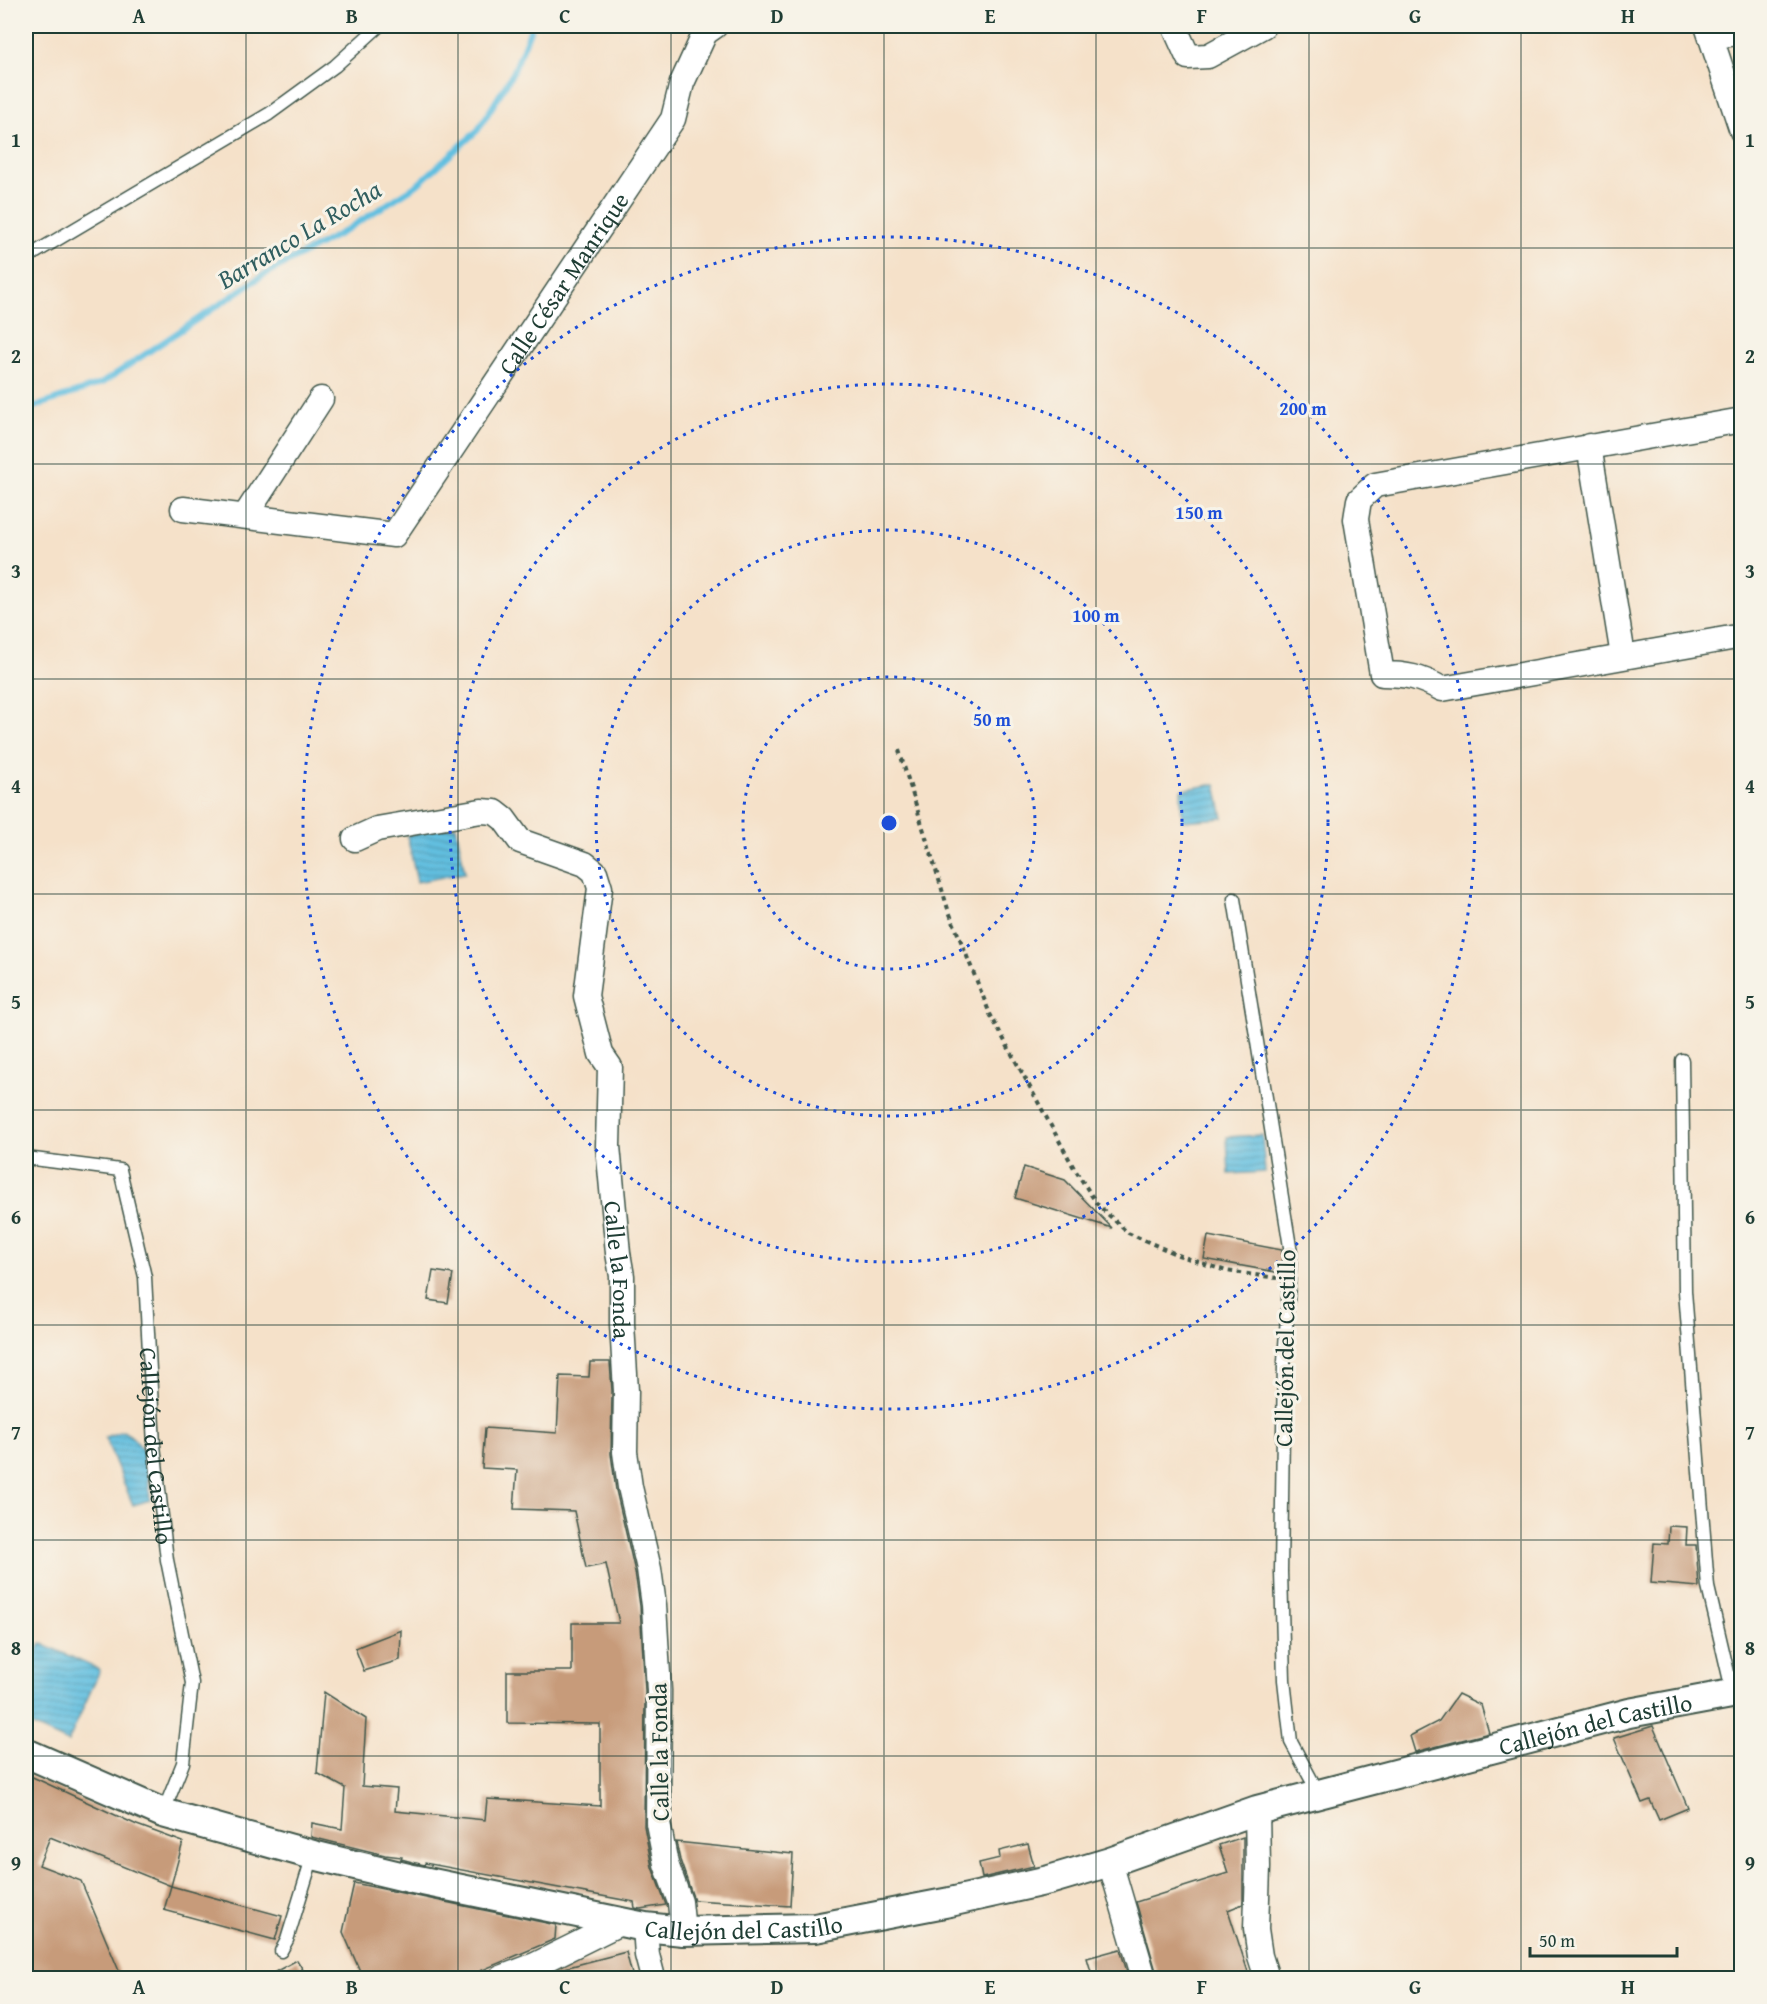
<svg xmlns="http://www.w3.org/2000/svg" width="1767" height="2004" viewBox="0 0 1767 2004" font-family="'Gentium Book Plus',serif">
	<defs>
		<pattern id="water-rules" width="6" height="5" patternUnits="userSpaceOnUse" patternTransform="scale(1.5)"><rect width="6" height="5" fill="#62bfe0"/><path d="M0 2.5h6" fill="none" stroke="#509cb6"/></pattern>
	</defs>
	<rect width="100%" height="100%" fill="#f7f3e8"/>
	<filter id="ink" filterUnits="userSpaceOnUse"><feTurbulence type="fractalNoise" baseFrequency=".0167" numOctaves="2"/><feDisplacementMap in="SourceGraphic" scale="12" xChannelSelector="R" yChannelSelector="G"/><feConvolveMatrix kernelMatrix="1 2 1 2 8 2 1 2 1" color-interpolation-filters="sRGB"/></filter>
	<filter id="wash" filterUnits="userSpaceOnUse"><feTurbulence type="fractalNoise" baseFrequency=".008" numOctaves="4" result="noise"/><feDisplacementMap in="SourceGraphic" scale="24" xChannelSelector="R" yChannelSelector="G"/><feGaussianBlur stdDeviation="1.35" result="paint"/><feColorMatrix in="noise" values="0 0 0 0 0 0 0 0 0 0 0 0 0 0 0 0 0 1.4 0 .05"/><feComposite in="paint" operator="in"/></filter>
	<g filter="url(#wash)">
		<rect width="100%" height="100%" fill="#f5e1c9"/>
		<!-- water -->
		<g fill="url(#water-rules)" stroke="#407e8a" stroke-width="1.5">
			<path d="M1216,784L1223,818L1182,821L1181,790Z"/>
			<path d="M456,826L465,873L417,882L407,835Z"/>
			<path d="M1262,1135L1265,1172L1229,1174L1227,1137Z"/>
			<path d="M123,1431C151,1446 147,1471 150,1500L133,1505L105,1437Z"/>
			<path d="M41,1643L100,1670L68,1742L26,1723V1677Z"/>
		</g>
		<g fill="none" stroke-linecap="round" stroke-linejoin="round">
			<!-- stream -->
			<path stroke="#62bfe0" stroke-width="6" d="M26,410L102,383L262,276L343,232L417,185L478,130L513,73L532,26"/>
		</g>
		<g id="blocks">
			<!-- building -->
			<g fill="#c79b7a">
				<path d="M1024,1167L1065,1180L1112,1228L1015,1198Z"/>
				<path d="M1208,1236L1282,1250L1281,1273L1204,1259Z"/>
				<path d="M433,1271L453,1274L448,1303L428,1300Z"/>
				<path d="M590,1362H610L612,1391L611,1454L616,1490L635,1572L640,1606L645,1691L644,1826L652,1867L666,1905L640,1909L635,1908L634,1902L425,1863L424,1865L401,1859L402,1857L385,1855L311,1837L312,1823L342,1829L345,1788L317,1773L324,1692L366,1719L362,1786L397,1789L395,1811L485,1820L487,1799L600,1806V1724L507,1723V1671H572V1623H619L606,1564L586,1568L574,1511L514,1509L517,1470L482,1468L485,1428L557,1433L560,1376L589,1377Z"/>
				<path d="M1669,1526L1687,1527L1686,1545H1696L1699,1587L1651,1583L1654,1543L1668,1544Z"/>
				<path d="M401,1630L400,1660L364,1671L355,1648Z"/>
				<path d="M1458,1694L1481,1705L1489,1733L1415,1752L1410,1736L1439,1721Z"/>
				<path d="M1653,1726L1688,1808L1659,1820L1650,1800L1642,1803L1614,1738Z"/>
				<path d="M26,1774L137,1825L183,1842L171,1886L50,1837L39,1865L81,1881L122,1978H26Z"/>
				<path d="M1243,1837V1904L1228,1910L1250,1978H1158L1136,1902L1228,1873L1219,1845Z"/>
				<path d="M676,1842L793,1854L790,1906L694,1900L680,1860Z"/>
				<path d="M1028,1844L1034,1866L982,1878L979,1863L1000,1858L999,1851Z"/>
				<path d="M354,1883L556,1925L555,1939L464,1978H363L343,1932Z"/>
				<path d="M171,1886L282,1916L275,1940L164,1910Z"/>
				<path d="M1120,1949L1129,1978H1093L1087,1958Z"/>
				<path d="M626,1952L633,1978H546V1976L557,1970Z"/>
				<path d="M297,1960L308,1978H264Z"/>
			</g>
		</g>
	</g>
	<g filter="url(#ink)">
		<use href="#blocks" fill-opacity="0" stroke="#3f564a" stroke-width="1.5"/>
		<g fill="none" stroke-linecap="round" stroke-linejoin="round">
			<defs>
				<g id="service">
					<path d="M26,258L269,114L335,66L379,26"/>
					<path d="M1234,899L1291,1253L1284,1362L1281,1572L1284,1680L1291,1742L1319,1794"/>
					<path d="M1682,1060L1685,1291L1708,1587L1733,1694"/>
					<path id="s1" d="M26,1158L120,1170L145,1277L154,1445L167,1560L192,1683L183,1763L163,1813"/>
					<path d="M281,1951L287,1940L313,1855"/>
				</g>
				<g id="minor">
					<path d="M1174,26L1188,57L1208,56L1263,26"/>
					<path d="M1707,26L1742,131"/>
					<path d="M1712,37L1742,32"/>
					<path d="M1742,420L1375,485L1359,500L1356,519L1382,674C1407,674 1420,677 1442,689L1742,636"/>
					<path d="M1589,446L1623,656"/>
					<path id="s2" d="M183,509L394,535L673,119L682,83L705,33L715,26"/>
					<path d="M245,516L321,399"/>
					<path id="s3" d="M355,839L377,829L481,811L495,812L504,819L520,841L585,864L595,872L600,888L586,996L601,1054L610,1067L608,1146L618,1253L622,1276V1324L626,1391L625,1452L630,1487L649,1569L654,1605L659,1691L658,1823L666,1864L680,1902L683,1931"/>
					<path d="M1257,1810L1258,1867L1256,1929L1260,1956L1267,1978"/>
					<path d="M1110,1862L1144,1978"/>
					<path d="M645,1927L647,1955L653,1978"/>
					<path d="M501,1978L535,1965L622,1922"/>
				</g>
				<g id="tertiary">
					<path id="s4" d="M26,1753L163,1813L313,1855L413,1879L645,1927L683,1931L815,1928L950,1902L1049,1880L1110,1862L1257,1810L1319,1794L1629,1713L1742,1692"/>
				</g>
			</defs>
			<!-- service casing -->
			<use href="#service" stroke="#3f564a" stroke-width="15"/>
			<!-- minor casing -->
			<use href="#minor" stroke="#3f564a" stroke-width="27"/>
			<!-- tertiary casing -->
			<use href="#tertiary" stroke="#3f564a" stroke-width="32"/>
			<!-- path -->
			<path stroke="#3f564a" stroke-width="4" stroke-dasharray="4.5 4.5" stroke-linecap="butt" d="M899,750L948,909L990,1014L1074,1168L1097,1204L1128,1233L1178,1255L1226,1271L1277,1278"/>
			<!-- service -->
			<use href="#service" stroke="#fff" stroke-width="12"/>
			<!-- minor -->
			<use href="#minor" stroke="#fff" stroke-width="24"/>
			<!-- tertiary -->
			<use href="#tertiary" stroke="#fff" stroke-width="28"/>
		</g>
	</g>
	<!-- grid -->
	<path fill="none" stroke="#1f3d34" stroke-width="1.5" stroke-opacity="0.55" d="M246,26V1978M458,26V1978M671,26V1978M884,26V1978M1096,26V1978M1309,26V1978M1521,26V1978M26,248H1742M26,464H1742M26,679H1742M26,894H1742M26,1110H1742M26,1325H1742M26,1540H1742M26,1756H1742"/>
	<!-- distance rings -->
	<g fill="none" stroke="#1d4ed8" stroke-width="3" stroke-dasharray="3 6">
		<circle cx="889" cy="823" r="146"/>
		<circle cx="889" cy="823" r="293"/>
		<circle cx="889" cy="823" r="439"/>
		<circle cx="889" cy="823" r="586"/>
	</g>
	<g text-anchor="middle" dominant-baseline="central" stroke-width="6" stroke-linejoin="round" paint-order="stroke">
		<!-- street labels -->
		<g font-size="24" fill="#1f3d34" stroke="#f7f3e8">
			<text stroke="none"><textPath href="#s2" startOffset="516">Calle César Manrique</textPath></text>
			<text stroke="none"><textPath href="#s3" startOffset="669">Calle la Fonda</textPath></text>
			<text transform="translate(1285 1348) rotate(-89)">Callejón del Castillo</text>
			<text stroke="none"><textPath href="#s1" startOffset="374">Callejón del Castillo</textPath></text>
			<text stroke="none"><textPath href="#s4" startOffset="1623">Callejón del Castillo</textPath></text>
			<text transform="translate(659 1752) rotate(-91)">Calle la Fonda</text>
			<text stroke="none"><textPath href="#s4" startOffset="744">Callejón del Castillo</textPath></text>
		</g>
		<!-- water labels -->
		<g font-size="26" font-style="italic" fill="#305e5f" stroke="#f7f3e8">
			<text transform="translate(299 234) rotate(-31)">Barranco La Rocha</text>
		</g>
	</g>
	<circle cx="889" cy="823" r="9" fill="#1d4ed8" stroke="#f7f3e8" stroke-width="3"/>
	<g font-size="18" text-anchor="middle" font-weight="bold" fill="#1d4ed8" stroke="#f7f3e8" stroke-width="6" stroke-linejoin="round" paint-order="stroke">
		<text x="1303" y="415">200 m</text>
		<text x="1199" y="519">150 m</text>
		<text x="1096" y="622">100 m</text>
		<text x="992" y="726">50 m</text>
	</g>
	<!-- margin -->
	<rect width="1767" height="2004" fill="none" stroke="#f7f3e8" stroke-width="66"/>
	<!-- scale -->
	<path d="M1530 1947v9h147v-9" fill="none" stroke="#1f3d34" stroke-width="3"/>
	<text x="1539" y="1947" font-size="18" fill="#1f3d34" stroke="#f7f3e8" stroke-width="4.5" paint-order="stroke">50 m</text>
	<rect x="33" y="33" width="1701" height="1938" fill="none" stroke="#1f3d34" stroke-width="2"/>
	<g font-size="20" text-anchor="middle" font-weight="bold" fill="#1f3d34">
		<text x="139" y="23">A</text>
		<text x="352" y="23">B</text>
		<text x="565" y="23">C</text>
		<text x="777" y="23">D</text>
		<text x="990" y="23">E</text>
		<text x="1202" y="23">F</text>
		<text x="1415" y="23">G</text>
		<text x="1628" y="23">H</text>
		<text x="16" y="147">1</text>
		<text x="1750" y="147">1</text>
		<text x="16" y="363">2</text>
		<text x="1750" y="363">2</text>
		<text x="16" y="578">3</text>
		<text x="1750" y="578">3</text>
		<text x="16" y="793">4</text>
		<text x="1750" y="793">4</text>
		<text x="16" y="1009">5</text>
		<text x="1750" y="1009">5</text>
		<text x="16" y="1224">6</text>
		<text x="1750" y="1224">6</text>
		<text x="16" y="1439">7</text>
		<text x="1750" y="1439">7</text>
		<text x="16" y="1655">8</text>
		<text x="1750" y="1655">8</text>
		<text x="16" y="1870">9</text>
		<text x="1750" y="1870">9</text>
		<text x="139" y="1994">A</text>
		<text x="352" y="1994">B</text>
		<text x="565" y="1994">C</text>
		<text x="777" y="1994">D</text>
		<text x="990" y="1994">E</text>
		<text x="1202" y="1994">F</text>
		<text x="1415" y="1994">G</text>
		<text x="1628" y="1994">H</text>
	</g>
</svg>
